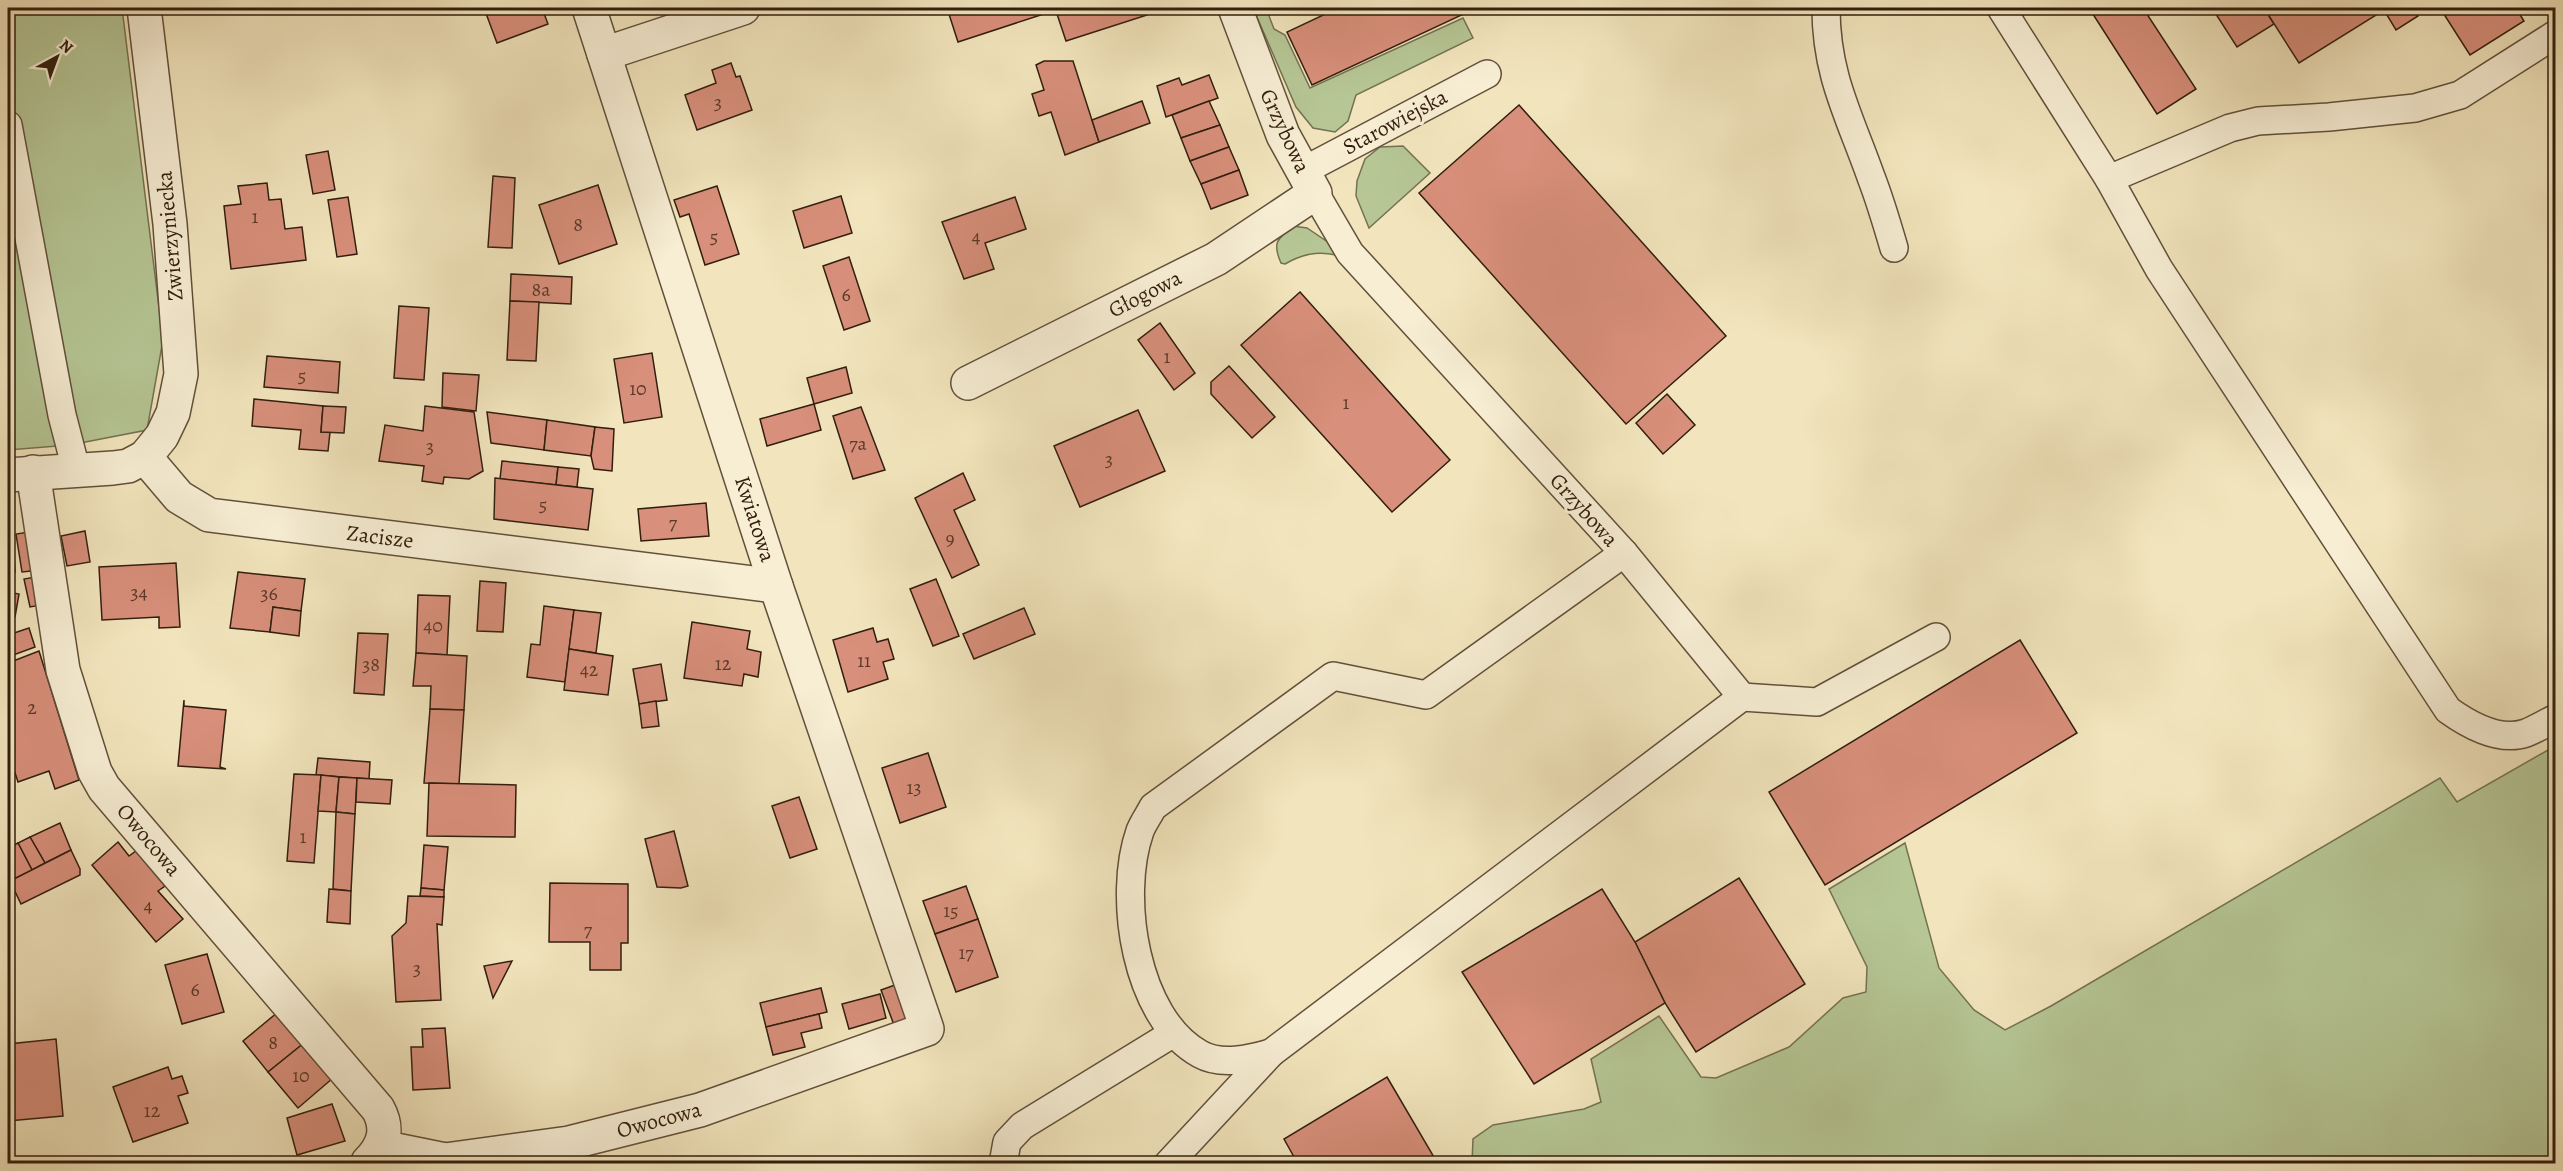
<svg xmlns="http://www.w3.org/2000/svg" width="2563" height="1171" viewBox="0 0 2563 1171" font-family="Alegreya,serif">
	<rect width="100%" height="100%" fill="#f2e5bd"/>
	<filter id="stains"><feTurbulence type="fractalNoise" baseFrequency=".00333" numOctaves="4"/><feColorMatrix values="0 0 0 0 .2 0 0 0 0 .09 0 0 0 0 .02 0 0 0 .5 -.17"/></filter>
	<radialGradient id="worn" r=".72"><stop offset=".6" stop-color="#630" stop-opacity="0"/><stop offset="1" stop-color="#630" stop-opacity=".3"/></radialGradient>
	<!-- green -->
	<g fill="#b6c695" stroke="#747252" stroke-width="1.5">
		<path d="M8,8H122L163,340L147,430L70,445L8,450Z"/>
		<path d="M1253,8H1266L1274,29L1285,35L1310,88L1463,18L1473,38L1356,95L1348,121L1335,132L1313,128L1296,107Z"/>
		<path d="M1403,146L1430,173L1369,228L1356,196L1357,181L1365,159L1380,147Z"/>
		<path d="M1293,226L1307,228L1341,251L1336,255C1317,251 1302,254 1285,264L1281,263C1272,243 1277,239 1293,226Z"/>
		<path d="M2555,746V1163H1472L1473,1139L1493,1125L1584,1109L1601,1102L1591,1059L1659,1016L1701,1077L1716,1078L1789,1047L1843,998L1866,992L1867,967L1829,889L1905,843L1939,968L1974,1010L2005,1030L2051,1006L2440,778L2457,802Z"/>
	</g>
	<!-- building -->
	<g fill="#d88f7b" stroke="#321e0e" stroke-width="1.5">
		<path d="M484,8H542L548,24L497,43Z"/>
		<path d="M947,8H1055L1056,10L958,42Z"/>
		<path d="M1055,8H1145L1147,15L1066,41Z"/>
		<path d="M1338,8H1466L1468,12L1312,85L1287,32Z"/>
		<path d="M2089,8H2143L2196,89L2157,114Z"/>
		<path d="M2212,8H2264L2274,24L2237,47Z"/>
		<path d="M2264,8H2413L2418,16L2396,30L2384,10L2299,63Z"/>
		<path d="M2440,8H2516L2524,21L2470,55Z"/>
		<path d="M1044,61H1073L1099,142L1065,155L1051,112L1039,116L1032,94L1044,90L1036,65Z"/>
		<path d="M731,63L736,77L740,76L752,110L697,130L685,95L716,83L712,70Z"/>
		<path d="M1209,75L1218,98L1166,117L1157,86L1179,78L1182,85Z"/>
		<path d="M1142,101L1150,123L1099,142L1092,120Z"/>
		<path d="M1209,101L1220,125L1181,138L1172,115Z"/>
		<path d="M1519,105L1726,336L1626,424L1419,193Z"/>
		<path d="M1220,125L1229,147L1190,161L1181,138Z"/>
		<path d="M1229,147L1239,170L1201,184L1190,161Z"/>
		<path d="M328,151L335,190L313,194L306,155Z"/>
		<path d="M1239,170L1248,195L1211,209L1201,184Z"/>
		<path d="M493,176L515,178L512,248L488,247Z"/>
		<path d="M267,183L269,200L281,199L285,229L302,227L306,260L231,269L224,206L241,204L238,186Z"/>
		<path d="M598,185L617,244L559,264L539,205Z"/>
		<path d="M717,186L739,254L705,265L689,214L680,217L674,200Z"/>
		<path d="M841,196L852,233L804,248L793,211Z"/>
		<path d="M348,197L357,254L337,257L328,200Z"/>
		<path d="M1015,197L1026,229L985,243L994,269L964,279L942,222Z"/>
		<path d="M849,257L870,321L844,330L823,266Z"/>
		<path d="M511,274L572,277L571,304L510,301Z"/>
		<path d="M1300,292L1450,460L1392,512L1241,345Z"/>
		<path d="M510,301L539,302L536,361L507,360Z"/>
		<path d="M399,306L429,308L424,380L394,378Z"/>
		<path d="M1160,323L1195,373L1174,390L1138,340Z"/>
		<path d="M652,353L662,417L624,423L614,359Z"/>
		<path d="M267,356L340,362L338,393L264,387Z"/>
		<path d="M1229,366L1275,417L1252,438L1211,394V382Z"/>
		<path d="M846,367L852,393L814,404L807,378Z"/>
		<path d="M443,373L479,375L476,411L442,407Z"/>
		<path d="M1667,394L1695,425L1663,454L1636,423Z"/>
		<path d="M254,399L323,406L321,432H330L328,451L299,449L301,430L252,426Z"/>
		<path d="M814,404L821,430L767,446L760,419Z"/>
		<path d="M323,406L346,407L344,433L321,432Z"/>
		<path d="M425,406L474,412L483,471L469,479L444,477L443,484L422,481L424,466L379,461L385,425L423,431Z"/>
		<path d="M861,407L885,470L853,479L833,416Z"/>
		<path d="M1138,410L1165,471L1080,507L1054,446Z"/>
		<path d="M487,412L547,420L544,450L491,443Z"/>
		<path d="M547,420L595,427L591,456L544,450Z"/>
		<path d="M595,427L614,429L612,471L594,469L591,456Z"/>
		<path d="M502,461L558,467L556,485L500,479Z"/>
		<path d="M558,467L579,469L577,487L556,485Z"/>
		<path d="M963,473L975,500L954,510L979,565L952,578L915,498Z"/>
		<path d="M495,478L593,489L588,530L494,519Z"/>
		<path d="M706,503L709,536L641,541L638,509Z"/>
		<path d="M35,531L40,570L22,572L16,534Z"/>
		<path d="M85,531L90,562L67,566L61,536Z"/>
		<path d="M13,536L15,572H8V537Z"/>
		<path d="M176,563L180,627L159,628V617L102,620L99,567Z"/>
		<path d="M238,572L305,579L301,611L273,607L270,632L230,628Z"/>
		<path d="M41,576L47,604L30,607L24,579Z"/>
		<path d="M936,579L959,636L933,646L910,589Z"/>
		<path d="M480,581L506,583L503,632L477,631Z"/>
		<path d="M8,592L19,594L15,617L8,616Z"/>
		<path d="M418,595L450,596L447,655L416,653Z"/>
		<path d="M544,606L574,610L565,682L527,677L531,644L540,645Z"/>
		<path d="M273,607L301,611L299,636L270,632Z"/>
		<path d="M1024,608L1035,634L974,659L963,634Z"/>
		<path d="M574,610L601,613L596,653L569,649Z"/>
		<path d="M692,622L750,631L747,649L761,652L758,677L744,674L742,686L684,678Z"/>
		<path d="M29,628L35,647L8,657V635Z"/>
		<path d="M873,628L877,642L888,639L894,659L883,662L888,679L848,692L833,640Z"/>
		<path d="M358,633L388,634L384,695L354,693Z"/>
		<path d="M2020,640L2077,733L1825,885L1769,792Z"/>
		<path d="M569,649L613,656L608,695L564,690Z"/>
		<path d="M39,651L79,780L55,789L49,771L18,782L8,751V663Z"/>
		<path d="M416,653L467,656L464,710L430,709L431,686H413Z"/>
		<path d="M661,664L667,700L639,704L633,669Z"/>
		<path d="M184,700V706L226,710L220,767L226,769L178,766Z"/>
		<path d="M656,701L659,726L642,728L639,704Z"/>
		<path d="M430,709L464,710L459,784L424,783Z"/>
		<path d="M928,753L946,807L900,823L882,768Z"/>
		<path d="M318,758L370,762L369,779L316,775Z"/>
		<path d="M294,774L321,775L314,863L287,861Z"/>
		<path d="M321,775L339,777L336,812L318,811Z"/>
		<path d="M339,777L357,778L355,814L336,812Z"/>
		<path d="M357,778L392,780L390,804L356,802Z"/>
		<path d="M429,783L516,785L515,837L427,836Z"/>
		<path d="M799,797L817,849L790,858L772,806Z"/>
		<path d="M336,812L355,814L351,891L333,889Z"/>
		<path d="M60,823L71,850L45,863L30,837Z"/>
		<path d="M674,831L688,886L681,888L657,887L645,839Z"/>
		<path d="M30,837L45,863L32,870L18,843Z"/>
		<path d="M118,842L129,856L136,851L165,886L158,891L183,919L156,942L92,865Z"/>
		<path d="M18,843L32,870L8,882V848Z"/>
		<path d="M424,845L448,847L444,890L421,888Z"/>
		<path d="M71,850L80,869V875L21,904L10,881Z"/>
		<path d="M1739,878L1805,984L1696,1052L1665,1003L1635,942Z"/>
		<path d="M550,883L628,884V943H621V970H590V942H549Z"/>
		<path d="M966,886L978,919L935,934L923,901Z"/>
		<path d="M421,888L444,890V897L420,896Z"/>
		<path d="M329,889L351,891L350,924L327,922Z"/>
		<path d="M1602,889L1635,942L1665,1003L1534,1084L1462,972Z"/>
		<path d="M408,896L444,897L442,925L437,924L441,1000L396,1002L392,936L406,923Z"/>
		<path d="M978,919L998,977L956,992L935,934Z"/>
		<path d="M207,954L224,1012L182,1024L165,965Z"/>
		<path d="M512,961L493,998L484,966Z"/>
		<path d="M895,985L908,1021L894,1025L881,990Z"/>
		<path d="M821,988L827,1012L766,1027L760,1003Z"/>
		<path d="M880,994L886,1018L849,1029L842,1004Z"/>
		<path d="M278,1012L304,1043L268,1072L243,1041Z"/>
		<path d="M819,1014L822,1028L801,1033L805,1047L773,1055L766,1027Z"/>
		<path d="M445,1028L450,1088L413,1090L411,1047H423L422,1029Z"/>
		<path d="M56,1039L63,1116L8,1121V1044Z"/>
		<path d="M304,1043L333,1078L298,1108L268,1072Z"/>
		<path d="M168,1067L172,1079L182,1076L188,1093L178,1096L188,1123L133,1142L113,1087Z"/>
		<path d="M1387,1077L1438,1164H1283L1294,1157L1284,1139Z"/>
		<path d="M332,1104L345,1141L297,1155L287,1118Z"/>
	</g>
	<g fill="none" stroke-linecap="round" stroke-linejoin="round">
		<defs>
			<g id="lane">
				<path d="M1826,8C1826,75 1849,115 1871,177C1880,200 1887,224 1894,248"/>
				<path d="M2001,8L2109,179L2159,269L2448,710C2469,725 2500,742 2526,733C2536,729 2546,723 2556,718"/>
				<path d="M8,125L62,415L76,469"/>
				<path d="M1303,171L1487,74"/>
				<path d="M2109,179L2230,128L2258,121L2329,117L2415,108L2460,95L2556,34"/>
				<path d="M1742,697L1817,702L1936,637"/>
				<path d="M1271,1053C1250,1059 1221,1066 1200,1054C1135,1018 1117,896 1140,831C1143,823 1149,815 1153,807L1333,676L1426,695L1624,553L1350,253L1315,193"/>
				<path d="M1003,1164L1007,1142L1022,1126L1172,1034"/>
				<path d="M1168,1164L1271,1053L1742,697L1624,553"/>
			</g>
			<g id="street">
				<path d="M144,8L170,224L181,374L173,413L162,436L145,457"/>
				<path d="M604,54L743,8"/>
				<path d="M968,383L1216,259L1315,193L1283,135L1235,8"/>
				<path d="M33,472L63,670L95,772L104,788L378,1109C389,1129 384,1146 368,1162"/>
				<path d="M8,475L113,468L128,466L145,457L179,497L209,515L776,586"/>
				<path d="M381,1147L445,1160L569,1143L700,1110L927,1029L776,586L589,8"/>
			</g>
		</defs>
		<!-- lane casing -->
		<use href="#lane" stroke="#62503a" stroke-width="30"/>
		<!-- street casing -->
		<use href="#street" stroke="#62503a" stroke-width="36"/>
		<!-- lane -->
		<use href="#lane" stroke="#f7eed4" stroke-width="27"/>
		<!-- street -->
		<use href="#street" stroke="#f7eed4" stroke-width="33"/>
	</g>
	<g text-anchor="middle" dominant-baseline="central" stroke-width="6" stroke-linejoin="round" paint-order="stroke">
		<!-- number labels -->
		<g font-size="20" fill="#5c3a29">
			<text x="718" y="102">3</text>
			<text x="255" y="216">1</text>
			<text x="578" y="224">8</text>
			<text x="714" y="236">5</text>
			<text x="976" y="236">4</text>
			<text x="541" y="289">8a</text>
			<text x="846" y="294">6</text>
			<text x="1167" y="356">1</text>
			<text x="302" y="375">5</text>
			<text x="638" y="388">10</text>
			<text x="1346" y="402">1</text>
			<text x="858" y="443">7a</text>
			<text x="430" y="446">3</text>
			<text x="1109" y="459">3</text>
			<text x="543" y="504">5</text>
			<text x="673" y="522">7</text>
			<text x="950" y="538">9</text>
			<text x="139" y="592">34</text>
			<text x="269" y="593">36</text>
			<text x="433" y="625">40</text>
			<text x="864" y="660">11</text>
			<text x="723" y="663">12</text>
			<text x="371" y="664">38</text>
			<text x="589" y="669">42</text>
			<text x="32" y="707">2</text>
			<text x="914" y="787">13</text>
			<text x="303" y="836">1</text>
			<text x="148" y="905">4</text>
			<text x="951" y="910">15</text>
			<text x="588" y="929">7</text>
			<text x="966" y="952">17</text>
			<text x="417" y="968">3</text>
			<text x="195" y="989">6</text>
			<text x="273" y="1042">8</text>
			<text x="301" y="1075">10</text>
			<text x="152" y="1110">12</text>
		</g>
		<!-- street labels -->
		<g font-size="22" fill="#321e0e" stroke="#f7eed4">
			<text transform="translate(1395 122) rotate(-28)">Starowiejska</text>
			<text transform="translate(1285 131) rotate(65)">Grzybowa</text>
			<text transform="translate(170 236) rotate(-95)">Zwierzyniecka</text>
			<text transform="translate(1145 294) rotate(-27)">Głogowa</text>
			<text transform="translate(1584 510) rotate(48)">Grzybowa</text>
			<text transform="translate(755 519) rotate(72)">Kwiatowa</text>
			<text transform="translate(380 537) rotate(7)">Zacisze</text>
			<text transform="translate(149 840) rotate(50)">Owocowa</text>
			<text transform="translate(659 1120) rotate(-15)">Owocowa</text>
		</g>
	</g>
	<!-- margin -->
	<rect width="2563" height="1171" fill="none" stroke="#f2e5bd" stroke-width="30"/>
	<rect x="9" y="9" width="2545" height="1153" fill="none" stroke="#321e0e" stroke-width="3"/>
	<rect x="15" y="15" width="2533" height="1141" fill="none" stroke="#321e0e" stroke-width="1.5"/>
	<!-- north arrow -->
	<g transform="translate(57 57) rotate(41)" stroke="#f7eed4" stroke-width="4.5" paint-order="stroke">
	<path d="M0-4.5L10 22L0 15L-10 22Z" fill="#321e0e"/>
	<text y="-9" font-size="16" font-weight="bold" text-anchor="middle" fill="#321e0e">N</text>
	</g>
	<rect width="100%" height="100%" filter="url(#stains)"/>
	<rect width="100%" height="100%" fill="url(#worn)"/>
</svg>
